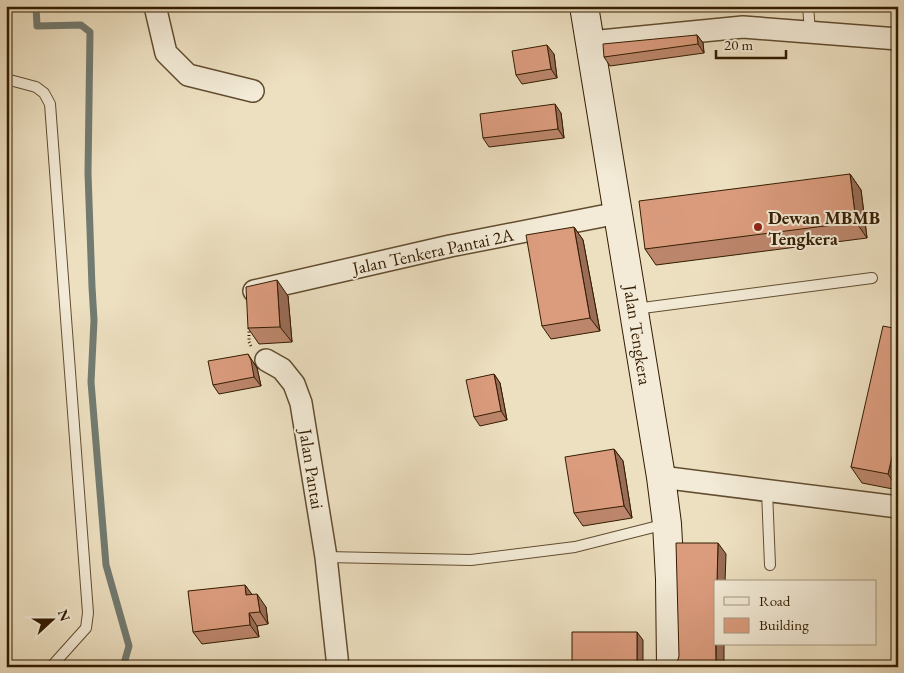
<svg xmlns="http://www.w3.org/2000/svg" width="904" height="673" viewBox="0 0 904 673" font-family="'EB Garamond',serif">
	<rect width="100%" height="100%" fill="#ede0c1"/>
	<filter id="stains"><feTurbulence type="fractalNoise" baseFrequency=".004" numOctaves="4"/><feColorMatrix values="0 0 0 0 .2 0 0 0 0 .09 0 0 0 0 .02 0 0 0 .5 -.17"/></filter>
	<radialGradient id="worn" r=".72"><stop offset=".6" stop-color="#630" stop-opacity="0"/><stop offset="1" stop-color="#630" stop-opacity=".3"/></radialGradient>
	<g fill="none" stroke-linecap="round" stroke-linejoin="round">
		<!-- stream -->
		<path stroke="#727b71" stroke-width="7" d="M36,6L37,26L81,25L90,32L88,173L92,287L94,320L91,382L106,565L129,646L123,667"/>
		<defs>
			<g id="service">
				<path d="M808,6L810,31"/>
				<path d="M6,79L36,87L44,93L50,104L88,613L86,628L51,667"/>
				<path d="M635,309L872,278"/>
				<path d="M767,491L770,565"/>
				<path d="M326,557L471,560L575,547L666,524"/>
			</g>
			<g id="minor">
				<path d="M155,6L166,53L188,75L253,91"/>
				<path d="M590,42L743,27L898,39"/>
				<path d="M254,291L450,246L618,213"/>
				<path d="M266,360L282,369L294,384L301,403L326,557L338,667"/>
				<path d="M661,477L898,507"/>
			</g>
			<path id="secondary" d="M584,6L661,477L667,524L670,579L671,667"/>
		</defs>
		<!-- service casing -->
		<use href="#service" stroke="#624d30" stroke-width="12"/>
		<!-- minor casing -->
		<use href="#minor" stroke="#624d30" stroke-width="24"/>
		<!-- secondary casing -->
		<use href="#secondary" stroke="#331c00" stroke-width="30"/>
		<!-- path -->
		<path stroke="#331c00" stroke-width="3" stroke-dasharray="1 2.5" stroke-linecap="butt" d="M249,328V342L251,346"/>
		<!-- service -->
		<use href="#service" stroke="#f3ebd7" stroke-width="10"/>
		<!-- minor -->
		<use href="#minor" stroke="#f3ebd7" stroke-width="21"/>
		<!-- secondary -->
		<use href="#secondary" stroke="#f3ebd7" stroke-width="28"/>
	</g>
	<!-- wall -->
	<g fill="#bc866c" stroke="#331c00">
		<path d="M697,35L703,43L704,53L610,66L604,57Z"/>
		<path d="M554,54L557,78L522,84L516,75Z"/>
		<path d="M561,113L564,138L489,147L483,138Z"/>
		<path d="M850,174L861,190L867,238L656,265L645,249Z"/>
		<path d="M574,227L583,240L600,331L551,339L542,326Z"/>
		<path d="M288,296L292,342L259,344L248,328Z"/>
		<path d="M898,329V490L862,483L851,467Z"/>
		<path d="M254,363L257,368L261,386L219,394L213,385Z"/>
		<path d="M494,374L500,383L507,420L480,426L474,417Z"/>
		<path d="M614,449L623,461L632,518L583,526L574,513Z"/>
		<path d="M245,585L252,595L266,607L268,624L257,626L259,637L202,644L193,632Z"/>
	</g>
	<!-- shaded-wall -->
	<g fill="#996d58" stroke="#331c00">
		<path d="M697,35L703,43L704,53L698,44Z"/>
		<path d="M547,45L554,54L557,78L551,69Z"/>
		<path d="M555,104L561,113L564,138L558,129Z"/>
		<path d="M6,120L12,128L6,155Z"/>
		<path d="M850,174L861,190L867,238L856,222Z"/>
		<path d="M574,227L583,240L600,331L590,318Z"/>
		<path d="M277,280L288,296L292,342L280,327Z"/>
		<path d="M248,354L257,368L261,386L254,377Z"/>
		<path d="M494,374L500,383L507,420L501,411Z"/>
		<path d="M898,432V489L888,474Z"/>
		<path d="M614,449L623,461L632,518L624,506Z"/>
		<path d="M718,543L726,554L725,582H717Z"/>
		<path d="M245,585L254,597L246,595Z"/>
		<path d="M257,594L266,607L268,624L260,612Z"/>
		<path d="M249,613L257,626L259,637L250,625Z"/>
		<path d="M637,632L643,640V667L637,666Z"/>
		<rect x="716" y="644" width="8" height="23"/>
	</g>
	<!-- building -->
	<g fill="#db9c7e" stroke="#331c00">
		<path d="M697,35L698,44L604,57L603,44Z"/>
		<path d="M547,45L551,69L516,75L512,51Z"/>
		<path d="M555,104L558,129L483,138L480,114Z"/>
		<path d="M850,174L856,222L645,249L639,201Z"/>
		<path d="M574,227L590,318L542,326L526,235Z"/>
		<path d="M277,280L280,327L248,328L246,287Z"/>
		<path d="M883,326L898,329V432L888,474L851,467Z"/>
		<path d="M248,354L251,360L254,377L213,385L208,361Z"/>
		<path d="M494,374L501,411L474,417L466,380Z"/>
		<path d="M614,449L624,506L574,513L565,457Z"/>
		<path d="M676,543H718L717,582H715L716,667H674L677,663L679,656Z"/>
		<path d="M245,585L246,595L257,594L260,612L249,613L250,625L193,632L188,591Z"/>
		<path d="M572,632H637V666L572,667Z"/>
		<path d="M429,664V667H393Z"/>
	</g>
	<!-- markers -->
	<circle fill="#8f2418" stroke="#f3ebd7" stroke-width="2" cx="758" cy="227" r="5"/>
	<g text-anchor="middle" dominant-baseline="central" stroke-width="4" stroke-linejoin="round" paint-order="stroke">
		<!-- poi labels -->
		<g font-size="18" font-weight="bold" fill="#331c00" stroke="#f3ebd7" text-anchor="start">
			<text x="768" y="217">Dewan MBMB<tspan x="768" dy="21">Tengkera</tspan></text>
		</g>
		<!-- street labels -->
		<g font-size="18" fill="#331c00" stroke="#f3ebd7">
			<text transform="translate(433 251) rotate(-12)">Jalan Tenkera Pantai 2A</text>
			<text transform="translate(638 335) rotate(81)">Jalan Tengkera</text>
			<text transform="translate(312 469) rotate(81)">Jalan Pantai</text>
		</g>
	</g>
	<!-- margin -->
	<rect width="904" height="673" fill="none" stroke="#ede0c1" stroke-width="25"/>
	<rect x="8" y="8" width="889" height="658" fill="none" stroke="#331c00" stroke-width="2.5"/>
	<rect x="12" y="12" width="879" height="648" fill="none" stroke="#331c00"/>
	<!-- legend -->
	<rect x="714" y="580" width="162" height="65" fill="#f3ebd7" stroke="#a69881"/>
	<rect x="724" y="597" width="25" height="8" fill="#f3ebd7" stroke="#a69881"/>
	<text x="759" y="606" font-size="15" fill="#331c00">Road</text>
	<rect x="724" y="618" width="25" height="15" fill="#db9c7e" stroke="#a69881"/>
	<text x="759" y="630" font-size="15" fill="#331c00">Building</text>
	<!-- north arrow -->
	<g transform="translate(52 620) rotate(69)" stroke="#f3ebd7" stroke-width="4" paint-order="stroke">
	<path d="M0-4L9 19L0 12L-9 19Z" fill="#331c00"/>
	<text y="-8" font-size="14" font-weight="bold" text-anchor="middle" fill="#331c00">N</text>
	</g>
	<!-- scale -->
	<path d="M716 50v8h70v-8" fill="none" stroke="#331c00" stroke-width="2.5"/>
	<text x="724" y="50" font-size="15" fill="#331c00" stroke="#f3ebd7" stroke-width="4" paint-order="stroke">20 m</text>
	<rect width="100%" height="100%" filter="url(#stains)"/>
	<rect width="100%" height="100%" fill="url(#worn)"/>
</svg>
